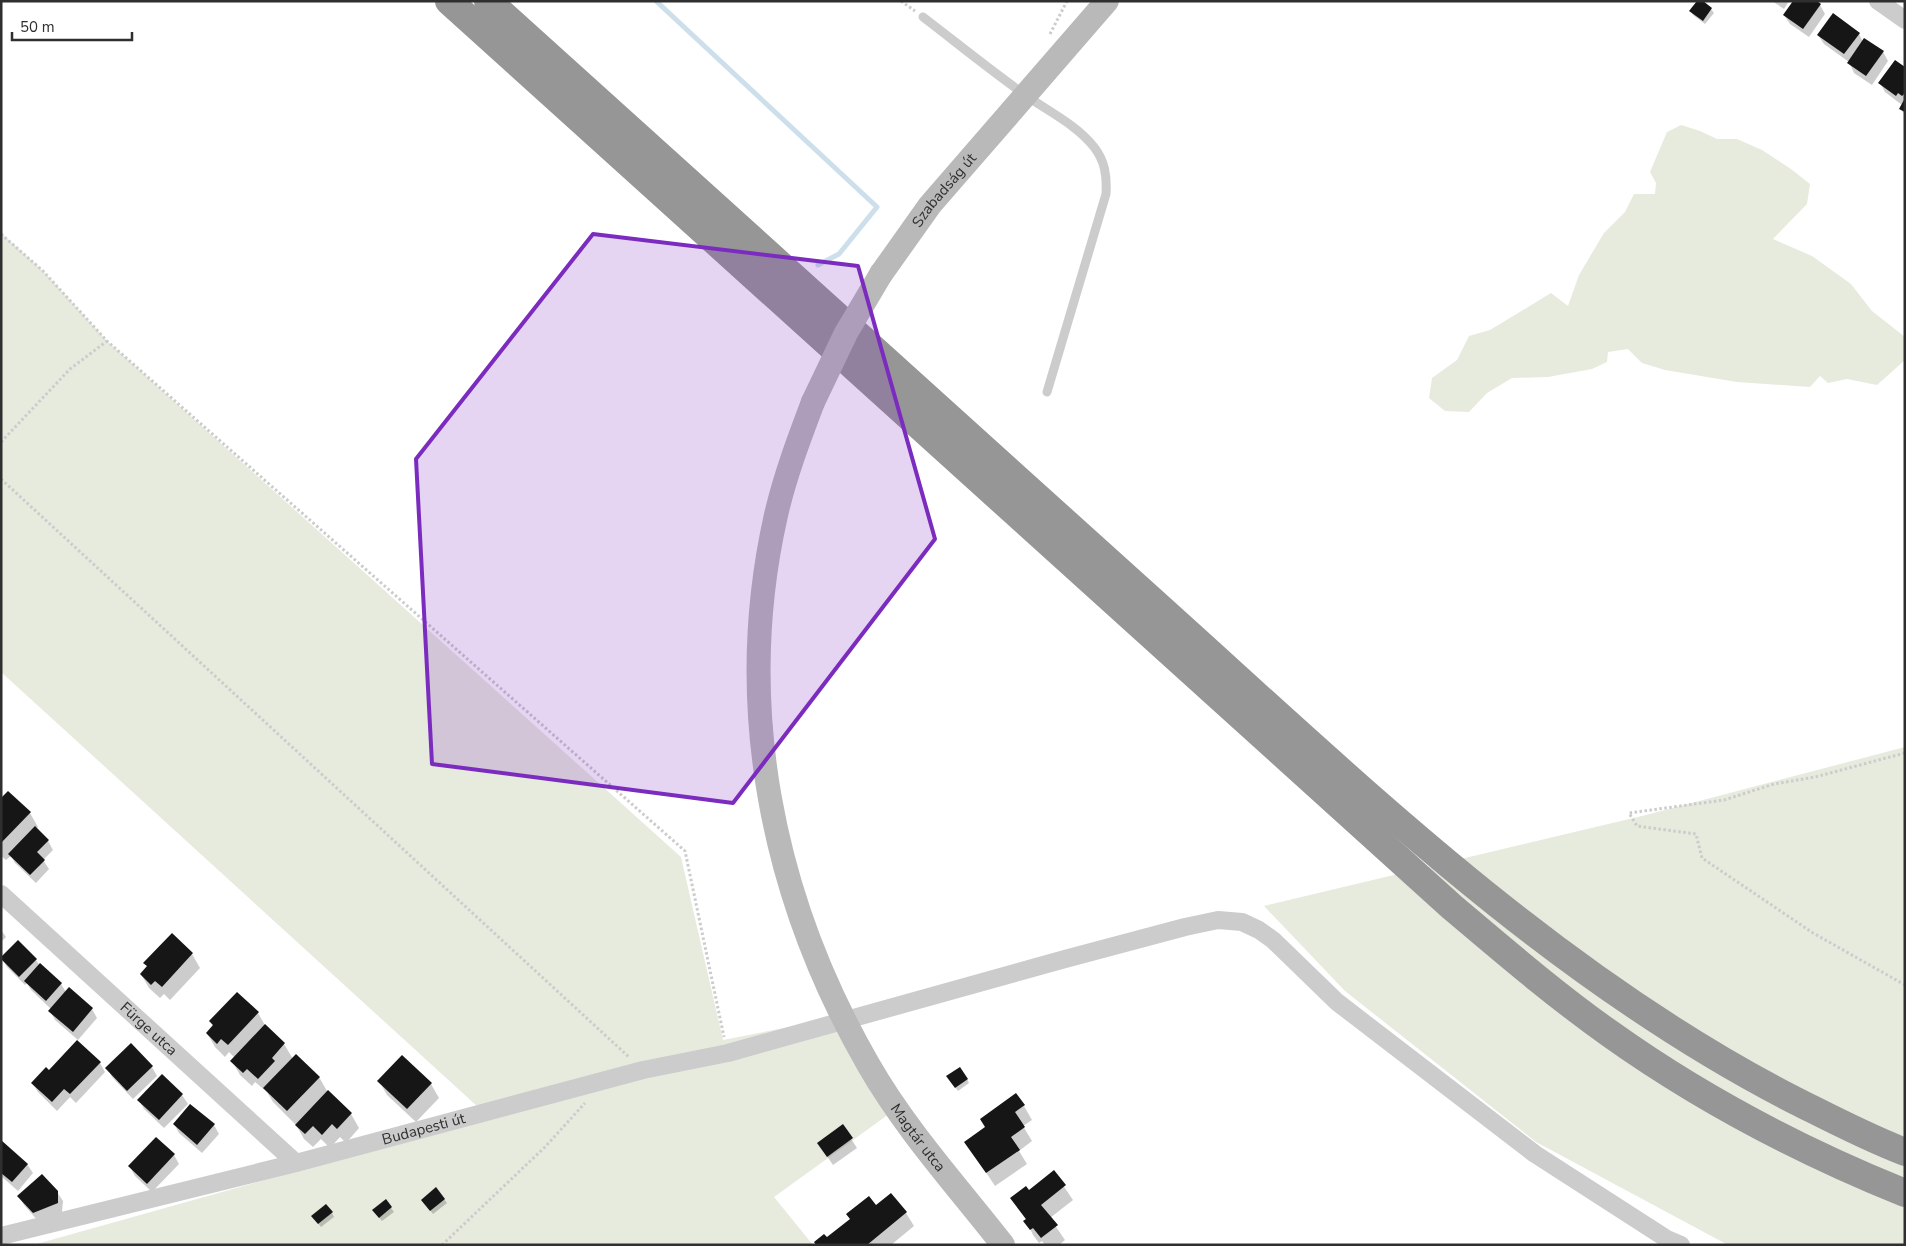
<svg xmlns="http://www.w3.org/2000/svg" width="1906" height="1246" viewBox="0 0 1906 1246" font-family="'Nunito Sans',sans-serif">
	<rect width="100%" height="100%" fill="#fff"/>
	<!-- green -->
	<g fill="#e6ebde">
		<path d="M1681,125L1700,131L1717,139H1737L1762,150L1791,169L1810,184L1807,204L1773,239L1812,256L1851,284L1872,311L1905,337V360L1877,385L1847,379L1828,383L1820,376L1810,387L1737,382L1665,370L1642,363L1628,349L1608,352L1607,362L1592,369L1548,377L1512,378L1487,393L1469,412L1445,411L1429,398L1432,378L1457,360L1469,336L1490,330L1551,293L1568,306L1579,275L1604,233L1625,212L1634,194H1655L1656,183L1650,172L1667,132Z"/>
		<path d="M1,233L43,271L107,341L681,857L723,1040L830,1019L896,1109L774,1197L813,1245H33L489,1117L1,672Z"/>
		<path d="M1905,747V1245H1728L1536,1142L1345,991L1264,906L1646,815Z"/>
	</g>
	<!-- shadow -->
	<g fill="#0003">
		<path d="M1701,1L1711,9L1714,13L1705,24L1693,15L1691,11Z"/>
		<path d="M1772,1H1789L1784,9Z"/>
		<path d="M1820,5L1825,14L1809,37L1790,24L1784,15Z"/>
		<path d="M1859,34L1863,42L1883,52L1888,61L1872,85L1854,73L1849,62L1824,44L1818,35Z"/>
		<path d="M1905,68V114L1900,109L1902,105L1885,92L1880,83Z"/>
		<path d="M1,800L30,813L38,827L36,829L48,841L53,850L43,860L49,869L36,883L15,863L11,856L6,860L1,856Z"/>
		<path d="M1,930L6,937L1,942Z"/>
		<path d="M172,935L192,954L200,968L170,1000L164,994L160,998L149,988L141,974L148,968L145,963Z"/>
		<path d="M2,958L36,960L40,966L61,984L66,992L92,1009L97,1018L78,1040L55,1020L50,1011L51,1009L31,990L27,983L25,985L7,967Z"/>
		<path d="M237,993L258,1013L266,1027L284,1044L293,1059L319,1077L327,1091L351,1114L359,1128L346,1143L340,1137L330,1148L321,1139L313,1147L304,1139L296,1125L273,1102L267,1092L255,1082L252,1086L240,1075L232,1061L235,1058L229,1052L225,1057L215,1047L207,1033L213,1027L211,1022Z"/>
		<path d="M402,1056L431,1084L439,1098L416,1122L387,1095L379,1081Z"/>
		<path d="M100,1063L105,1072L76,1103L70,1097L57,1111L38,1092L32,1083L49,1071Z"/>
		<path d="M152,1067L157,1076L133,1099L112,1077L107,1068Z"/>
		<path d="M967,1079L969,1083L958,1091L950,1080Z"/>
		<path d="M182,1095L188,1104L164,1128L144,1109L139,1100Z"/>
		<path d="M1024,1106L1032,1120L1023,1126L1032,1141L1019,1151L1027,1164L995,1186L966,1142L986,1128Z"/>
		<path d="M174,1124L214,1125L219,1134L202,1153L179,1133Z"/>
		<path d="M843,1126L857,1148L833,1165L818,1143Z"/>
		<path d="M1,1143L27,1164L33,1173L18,1191L1,1176Z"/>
		<path d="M174,1155L179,1164L152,1192L135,1176L130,1167Z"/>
		<path d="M1054,1172L1073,1200L1050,1218L1065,1240L1059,1245H1045L1042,1241L1039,1243L1033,1235L1026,1220L1012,1199L1029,1191Z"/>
		<path d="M57,1192L63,1201L62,1212L39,1222L24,1205L19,1196Z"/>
		<path d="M444,1199L447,1203L433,1214L425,1204Z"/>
		<path d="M386,1201L394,1212L382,1221L376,1214Z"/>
		<path d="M876,1207L906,1213L914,1226L891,1245H817Z"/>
		<path d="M332,1213L334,1217L321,1227L315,1220Z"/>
	</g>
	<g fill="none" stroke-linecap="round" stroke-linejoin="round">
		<!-- stream -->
		<path stroke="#ccdfea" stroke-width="5" d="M656,1L877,207L839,254L818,265"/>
	</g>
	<!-- building -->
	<g fill="#161616">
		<path d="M1697,1H1703L1712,8L1703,21L1689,11Z"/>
		<path d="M1793,1H1817L1821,4L1803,29L1783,15Z"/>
		<path d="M1833,13L1860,33L1844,54L1817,35Z"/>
		<path d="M1864,38L1884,51L1866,76L1847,63Z"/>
		<path d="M1895,60L1905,67V93L1902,96L1898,93L1896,96L1878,83Z"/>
		<path d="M1905,98V112L1899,109Z"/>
		<path d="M8,791L31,812L1,843V798Z"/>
		<path d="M35,826L49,840L37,852L45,860L30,875L8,854Z"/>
		<path d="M172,933L193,953L162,987L155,981L151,985L140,974L147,966L143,963Z"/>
		<path d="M18,940L37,959L19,977L1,959V957Z"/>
		<path d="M40,963L62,983L46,1001L24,981Z"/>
		<path d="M69,987L93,1008L73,1032L48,1011Z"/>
		<path d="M237,992L259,1012L228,1045L221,1039L217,1044L206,1033L213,1025L209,1021Z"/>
		<path d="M265,1024L285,1043L272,1058L275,1061L258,1079L247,1069L243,1073L230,1061Z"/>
		<path d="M77,1040L101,1062L70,1094L64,1089L52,1102L31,1083L46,1067L49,1070Z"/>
		<path d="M131,1043L153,1066L127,1091L105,1068Z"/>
		<path d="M296,1054L320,1077L287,1111L263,1088Z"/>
		<path d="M402,1055L432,1083L407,1109L377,1081Z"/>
		<path d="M960,1067L968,1079L955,1088L946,1076Z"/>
		<path d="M162,1074L183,1094L159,1120L137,1100Z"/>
		<path d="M328,1090L352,1113L337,1129L332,1124L322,1135L313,1126L305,1134L295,1125Z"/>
		<path d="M1016,1093L1025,1105L1015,1112L1025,1127L1011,1137L1020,1150L986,1173L964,1142L985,1127L980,1119Z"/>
		<path d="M190,1104L215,1124L197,1145L173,1124Z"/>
		<path d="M843,1124L853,1138L827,1157L817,1143Z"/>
		<path d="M156,1137L175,1154L147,1184L128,1166Z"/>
		<path d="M1,1140L28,1164L12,1182L1,1173Z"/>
		<path d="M1054,1170L1066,1185L1041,1205L1058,1225L1041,1238L1033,1228L1030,1230L1023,1221L1026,1219L1010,1198L1026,1186L1029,1190Z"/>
		<path d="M42,1174L58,1191V1203L33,1213L17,1196Z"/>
		<path d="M436,1187L445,1199L430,1211L421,1200Z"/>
		<path d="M891,1193L907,1212L867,1245H816L814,1242L824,1234L827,1237L850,1219L846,1214L869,1196L876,1205Z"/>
		<path d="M386,1199L392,1207L379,1218L372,1210Z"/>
		<path d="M326,1204L333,1212L318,1224L311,1216Z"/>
	</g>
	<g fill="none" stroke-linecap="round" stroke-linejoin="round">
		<!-- path -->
		<g stroke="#ccc" stroke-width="3" stroke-dasharray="2.5 2.5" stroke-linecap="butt">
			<path d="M901,1L915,11"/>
			<path d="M1050,34L1067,1"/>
			<path d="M1,234L43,271L107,341L685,851L724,1037"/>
			<path d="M1,442L70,369L107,341"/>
			<path d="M1,479L630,1058"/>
			<path d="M1905,753L1815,777L1774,784L1724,800L1629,813L1637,826L1696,834L1702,858L1813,933L1905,985"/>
			<path d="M442,1245L545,1147L585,1103"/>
		</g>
		<!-- lane -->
		<path stroke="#ccc" stroke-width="9" d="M923,17C957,43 990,70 1024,94C1047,111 1076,124 1094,147C1105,161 1107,176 1106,194L1047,392"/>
		<!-- street -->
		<g stroke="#ccc" stroke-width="18">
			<path d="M1878,1L1905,20"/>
			<path id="s1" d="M1,894L296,1163"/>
			<path id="s2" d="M1,1236L296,1163L643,1070L728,1053L1065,959L1185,927L1218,920L1242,922L1259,930L1273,940L1337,1002L1535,1154L1667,1239L1681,1245"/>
		</g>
		<!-- secondary -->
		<g stroke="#b9b9b9" stroke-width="24">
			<path id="s3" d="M881,274L930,205L1107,1"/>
			<path id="s4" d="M813,402C799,439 785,476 776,515C733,705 772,897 868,1064C905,1129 957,1186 1003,1245"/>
		</g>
		<!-- highway -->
		<g stroke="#969696" stroke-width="28">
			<path d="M449,1L1452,907C1503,950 1554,994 1609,1033C1700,1098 1801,1151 1905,1193"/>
			<path d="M488,1C711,203 934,405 1158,606C1358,786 1555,978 1796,1101C1832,1119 1868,1138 1905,1152"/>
		</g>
		<!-- secondary-bridge -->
		<path stroke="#b9b9b9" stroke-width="24" d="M813,402L846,333L881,274"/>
	</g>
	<!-- marked area -->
	<path fill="#7b2cbf" fill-opacity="0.2" stroke="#7b2cbf" stroke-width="4" stroke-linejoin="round" d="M593,234L858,266L935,539L733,803L432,764L416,459Z"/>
	<g text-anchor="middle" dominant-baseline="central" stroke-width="5" stroke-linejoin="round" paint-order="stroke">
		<!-- street labels -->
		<g font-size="15" fill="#2f2f2f" stroke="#fff">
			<text stroke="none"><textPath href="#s3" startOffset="105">Szabadság út</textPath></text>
			<text stroke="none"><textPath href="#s1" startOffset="200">Fürge utca</textPath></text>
			<text stroke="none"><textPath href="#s2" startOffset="436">Budapesti út</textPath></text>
			<text stroke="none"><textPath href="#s4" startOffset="778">Magtár utca</textPath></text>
		</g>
	</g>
	<!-- border -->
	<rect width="1906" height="1246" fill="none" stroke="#2f2f2f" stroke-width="5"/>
	<!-- scale -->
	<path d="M12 32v8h120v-8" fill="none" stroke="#2f2f2f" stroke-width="2.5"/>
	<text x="20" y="32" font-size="15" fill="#2f2f2f" stroke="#ffffff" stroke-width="4" paint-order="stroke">50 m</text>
</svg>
